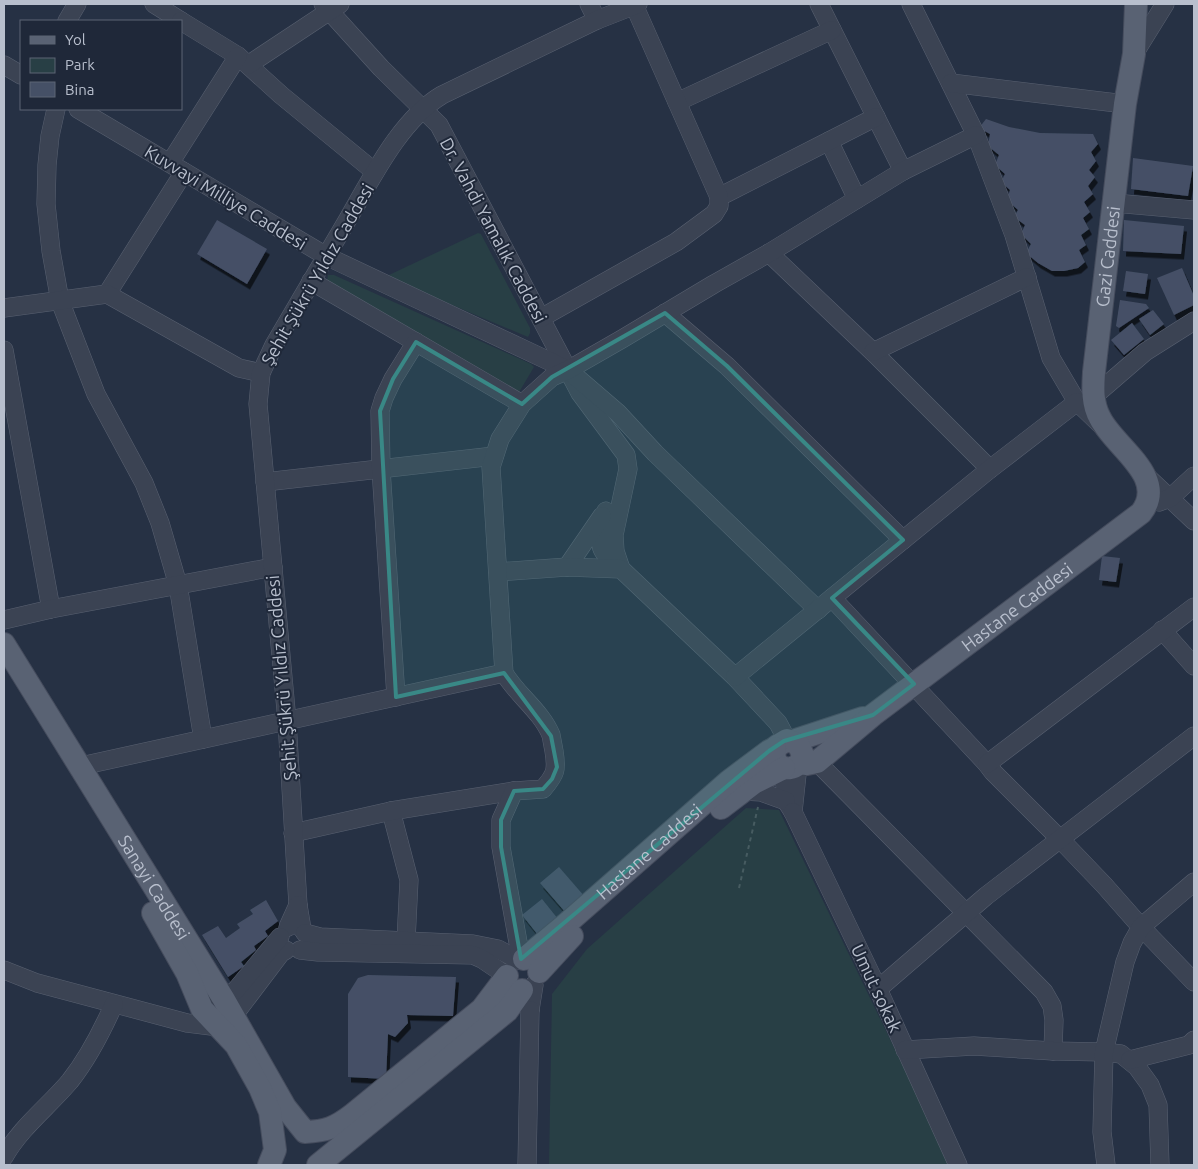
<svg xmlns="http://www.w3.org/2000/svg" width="1198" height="1169" viewBox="0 0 1198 1169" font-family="Ubuntu,sans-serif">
	<defs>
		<filter id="shadow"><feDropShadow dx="3" dy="5.5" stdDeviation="0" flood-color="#0009"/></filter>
	</defs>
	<rect width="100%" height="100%" fill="#263144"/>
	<!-- green -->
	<g fill="#283f45">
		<path d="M478,233L481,234L530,328V333L528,337L393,280L389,275Z"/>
		<path d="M328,275H334L531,364L534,367L518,394L327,281Z"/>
		<path d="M746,808L779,810L951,1165H549L552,994L587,949Z"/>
	</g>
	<!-- building -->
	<g fill="#455066" filter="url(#shadow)">
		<path d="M986,119L1009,127L1040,133L1093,134L1098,144L1091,152L1096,161L1089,170L1095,177L1088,186L1093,194L1084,202L1090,212L1083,218L1089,229L1081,235L1086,245L1079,250L1085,262L1078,268L1064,271H1052L1038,263L1026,253L1031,244L1021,234L1025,225L1014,217L1018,210L1007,200L1010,190L1001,182L1005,174L995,165L999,155L988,146L990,134L979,128Z"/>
		<path d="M1133,158L1193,166L1188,196L1131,189Z"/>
		<path d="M217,220L267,249L247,284L197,254Z"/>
		<path d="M1124,220L1184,226L1181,254L1123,251Z"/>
		<path d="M1182,268L1194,296V305L1174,315L1157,278Z"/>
		<path d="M1126,271L1148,274L1145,294L1123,291Z"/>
		<path d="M1120,300L1146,304L1149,308L1119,328L1116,326Z"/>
		<path d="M1153,310L1164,324L1150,335L1139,319Z"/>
		<path d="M1132,323L1144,339L1124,355L1111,340Z"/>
		<path d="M1102,556L1120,558L1116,582L1099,580Z"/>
		<path d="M559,867L585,897L566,913L540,883Z"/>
		<path d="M542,899L558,919L538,935L522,915Z"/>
		<path d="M266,900L278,921L265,931L268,936L254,946L256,950L241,962L244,966L228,977L202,935L218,926L226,938L240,928L237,924L253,914L250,910Z"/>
		<path d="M368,975L456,977L453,1016L407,1015L408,1023L395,1037L388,1034L386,1079L348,1077V994L358,978Z"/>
	</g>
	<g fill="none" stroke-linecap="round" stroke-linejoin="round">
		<defs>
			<g id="minor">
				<path d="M154,4L181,21"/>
				<path d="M323,4L381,68L439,125L580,393L626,455L628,469L614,535L615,551L621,569C593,548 600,542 606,511"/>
				<path d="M589,4L597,20"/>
				<path d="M819,4L903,171"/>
				<path d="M911,4L976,135L1014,235L1051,358L1077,402L1102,426"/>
				<path d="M67,21L77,4"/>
				<path d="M181,21L238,56L281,95L375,172"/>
				<path d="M1134,54L1165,4"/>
				<path d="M4,65L21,75"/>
				<path d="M248,65L340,4"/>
				<path d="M951,83L1125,104"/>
				<path d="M677,102L832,30"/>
				<path d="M56,109L50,136L47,165L46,204L51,251L60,301L96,394L144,483L160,523L178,585L203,739"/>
				<path d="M78,109L326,256L568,370L618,413L655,453L818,610"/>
				<path d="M829,141L857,199"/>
				<path d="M170,163L238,56"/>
				<path d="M719,197L876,117"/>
				<path d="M1114,203L1194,210"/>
				<path d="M769,253L873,352L990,469"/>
				<path d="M311,281L522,404"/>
				<path d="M107,294L184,172"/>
				<path d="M4,308L107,294L239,368L261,373"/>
				<path d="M665,313L727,366L903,540"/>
				<path d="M541,318L676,242L714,214L719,206V197L634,5"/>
				<path d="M4,350L51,609"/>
				<path d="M873,352L1027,277"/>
				<path d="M1094,396L1145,352L1194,321"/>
				<path d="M1144,474L1194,521"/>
				<path d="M265,482L494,456"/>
				<path d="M1159,502L1170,498L1194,476"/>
				<path d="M567,567L602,516"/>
				<path d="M498,572L567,567L621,569L735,677L778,723L787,740"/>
				<path d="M832,598L987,764L993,772L1060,839L1104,885L1141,927L1194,982"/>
				<path d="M4,620L51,609L273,567"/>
				<path d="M1162,630L1194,666"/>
				<path d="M735,677L990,469L1077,402"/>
				<path d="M396,697L381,469L380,411L384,398L393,379L416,342"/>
				<path d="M817,762L1044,992L1052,1006L1054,1020L1053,1051"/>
				<path d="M987,764L1194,607"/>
				<path d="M81,766L504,673"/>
				<path d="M784,768L786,801L793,812L798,765"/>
				<path d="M742,791L761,792L786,801"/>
				<path d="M391,811L409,880L406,941"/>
				<path d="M793,812L878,989L958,1165"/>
				<path d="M293,833L391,811L514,791"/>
				<path d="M298,905L287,721L258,404L261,373L274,345C299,303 323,261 348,219C372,178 400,120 442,95L597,20L638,4"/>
				<path d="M288,927L298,905L302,929"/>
				<path d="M305,933L320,937L473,944L498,949L518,960"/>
				<path d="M300,950L318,952L473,955L482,959L507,976"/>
				<path d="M521,959L501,847V820L514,791L543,789C556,774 557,770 554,751C553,746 552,740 551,735C541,711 517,695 504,673L491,467L500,439L522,404L552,377L568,370L622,339L714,284L769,253L903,171L976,135"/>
				<path d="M4,970L37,983L187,1023L219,1027L228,1023L281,953L286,950"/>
				<path d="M878,989L986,896L1194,736"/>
				<path d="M525,998L530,1010L534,985"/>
				<path d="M212,1002L235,991L280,937"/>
				<path d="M905,1050L974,1046L1053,1051L1104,1052L1121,1054L1137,1067L1150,1085L1158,1105L1160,1165"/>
				<path d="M1130,1060L1189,1045L1194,1040"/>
				<path d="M4,1157C20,1128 49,1106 70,1081C89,1057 102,1031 114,1004"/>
				<path d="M527,1165L530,1010"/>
				<path d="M1106,1165L1102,1132L1104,1052L1125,962L1132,943L1141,927L1194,882"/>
			</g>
			<g id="major">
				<path id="s1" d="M4,644L223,998L285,1107L305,1132C326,1131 335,1128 352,1115L482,1009L507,976"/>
				<path d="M793,741L863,718"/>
				<path id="s2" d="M800,763L803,755L798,744L787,740L777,746C768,763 786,776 800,763L807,764L817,762L873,715L1141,513C1169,477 1114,447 1100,418C1092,404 1093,388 1094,372L1125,104L1134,54L1136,4"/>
				<path d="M721,808L754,783L784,768"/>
				<path d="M153,913L187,973L202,1009L236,1045L260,1088L270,1112L275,1150L269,1165"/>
				<path id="s3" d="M524,959L565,925L729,781L769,751L775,748"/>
				<path d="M539,972L572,936"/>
				<path d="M318,1165L507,1011L522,990"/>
			</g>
		</defs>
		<!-- minor casing -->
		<use href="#minor" stroke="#596171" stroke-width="19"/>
		<!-- major casing -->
		<use href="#major" stroke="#454c5d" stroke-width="24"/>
		<!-- path -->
		<path stroke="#475c61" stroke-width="2" stroke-dasharray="4 4" stroke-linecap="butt" d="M739,888L758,807"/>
		<!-- minor -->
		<use href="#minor" stroke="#3b4353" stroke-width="18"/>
		<!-- major -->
		<use href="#major" stroke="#596273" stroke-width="22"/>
	</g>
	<!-- marked area -->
	<path fill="#398886" fill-opacity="0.2" stroke="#398886" stroke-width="4" stroke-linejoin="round" d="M665,313L727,366L903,540L832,598L914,684L873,715L784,741L769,751L521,959L501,847V820L514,791L543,789L552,779L557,767L551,736L504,673L396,697L380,411L393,379L416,342L522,404L552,377Z"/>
	<g text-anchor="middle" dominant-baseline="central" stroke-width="4" stroke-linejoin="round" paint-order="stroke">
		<!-- street labels -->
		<g font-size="18" fill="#b8bfcd" stroke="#1f2839">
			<text transform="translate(226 197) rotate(31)">Kuvvayi Milliye Caddesi</text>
			<text transform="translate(494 230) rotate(62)">Dr. Vahdi Yamalık Caddesi</text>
			<text stroke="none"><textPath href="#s2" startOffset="790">Gazi Caddesi</textPath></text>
			<text transform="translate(317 274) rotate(-60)">Şehit Şükrü Yıldız Caddesi</text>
			<text stroke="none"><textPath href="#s2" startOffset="358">Hastane Caddesi</textPath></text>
			<text transform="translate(281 678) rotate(-95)">Şehit Şükrü Yıldız Caddesi</text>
			<text stroke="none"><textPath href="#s3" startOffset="165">Hastane Caddesi</textPath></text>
			<text stroke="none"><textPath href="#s1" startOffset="286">Sanayi Caddesi</textPath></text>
			<text transform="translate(877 988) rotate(65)">Umut sokak</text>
		</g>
	</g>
	<!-- border -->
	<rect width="1198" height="1169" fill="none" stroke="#b8bfcd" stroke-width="10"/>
	<!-- legend -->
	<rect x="20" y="20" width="162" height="90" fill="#1f2839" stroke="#5c6474"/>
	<rect x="30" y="36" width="25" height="8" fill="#596273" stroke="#5c6474"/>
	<text x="65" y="45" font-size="15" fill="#b8bfcd">Yol</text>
	<rect x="30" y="58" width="25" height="15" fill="#283f45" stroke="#5c6474"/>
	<text x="65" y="70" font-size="15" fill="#b8bfcd">Park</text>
	<rect x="30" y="82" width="25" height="15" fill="#455066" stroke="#5c6474"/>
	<text x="65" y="95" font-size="15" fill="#b8bfcd">Bina</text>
</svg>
